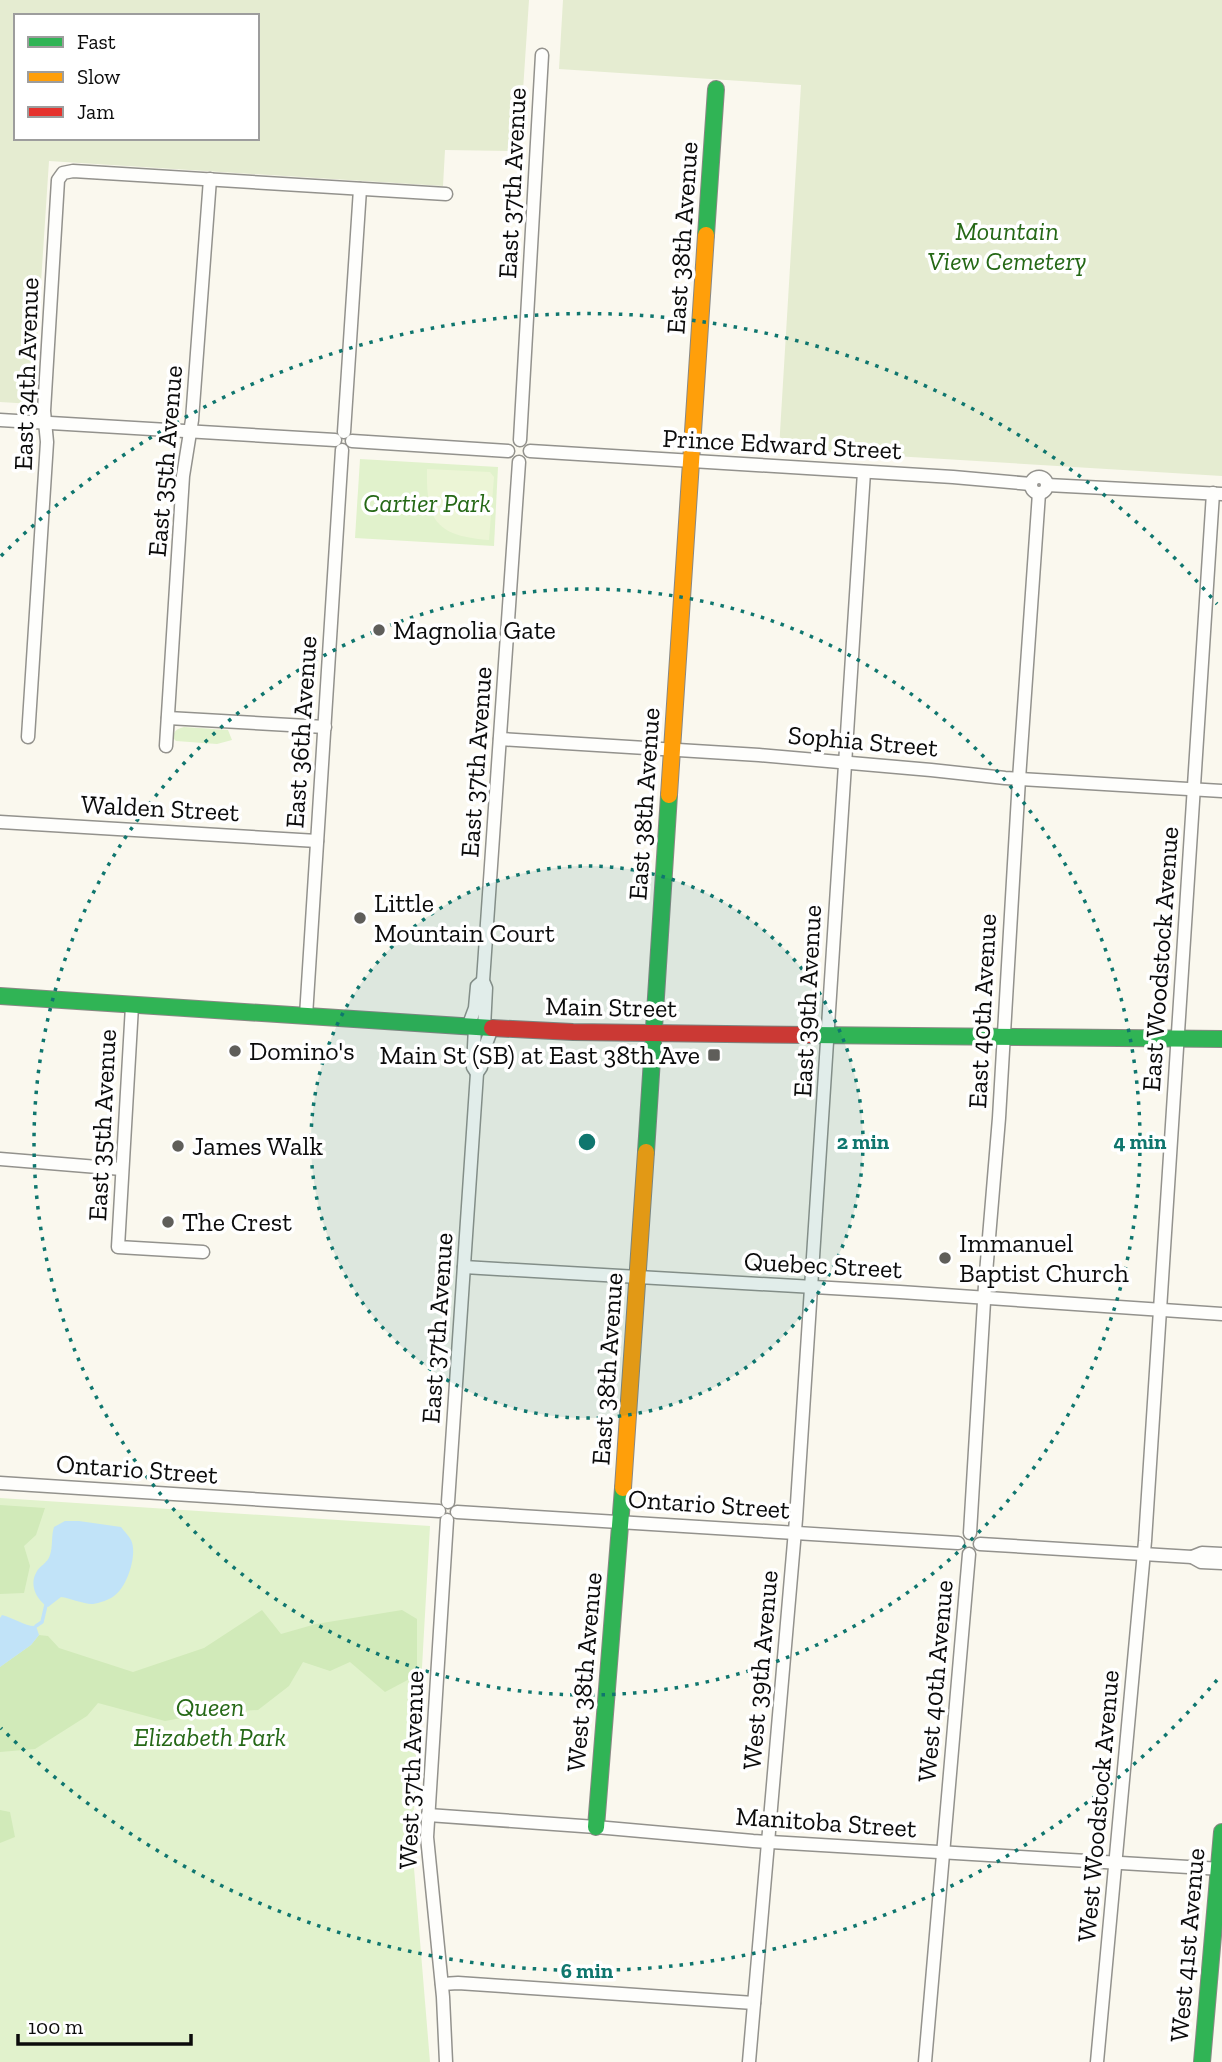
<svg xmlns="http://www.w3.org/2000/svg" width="1222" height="2062" viewBox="0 0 1222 2062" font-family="'Zilla Slab',serif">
	<rect width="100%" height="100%" fill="#faf8ee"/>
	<!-- green -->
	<g fill="#e1f2cc">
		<path d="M360,459L498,467L494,546L355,538Z"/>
		<path d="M184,727L228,730L232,740L217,744L176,741L173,738C174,730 177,729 184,727Z"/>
		<path d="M0,1498L430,1526L412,1844L430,2062H0Z"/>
	</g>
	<!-- forest -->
	<g fill="#d1eab9">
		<path d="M0,1505L45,1508L36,1535L24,1546L30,1566L24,1593L0,1594Z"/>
		<path d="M262,1610L281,1634L316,1624L402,1610L417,1619V1675L385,1692L350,1662L330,1671L303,1662L289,1686L258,1710L209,1713L165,1721L98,1703L87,1716L35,1749L0,1752V1667L31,1645L39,1635L48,1636L59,1648L133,1672L204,1648Z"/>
		<path d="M0,1810L10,1812L15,1837L0,1843Z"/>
	</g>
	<!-- cemetery -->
	<g fill="#e5ecd1" fill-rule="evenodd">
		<path d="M0,0H529L519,151L445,150L443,186L49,161L33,404L0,402ZM16,16H257V138H16Z"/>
		<path d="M563,0H1222V476L779,449L801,85L559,69Z"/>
	</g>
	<!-- pitch -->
	<path fill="#ecf5d6" d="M427,469L490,472L494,477L489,540C436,536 426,521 427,469Z"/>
	<!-- water -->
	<g fill="#c1e3f8">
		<path d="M65,1521H79L121,1527C124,1531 129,1536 131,1540C138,1554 127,1588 114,1596C109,1600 99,1603 93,1604C86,1605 70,1598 61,1597L48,1607C37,1600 29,1586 36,1573C39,1566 48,1563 50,1555C53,1547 51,1536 54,1527Z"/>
		<path d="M2,1615C14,1618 26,1627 36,1626L39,1635L31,1645L0,1667V1618Z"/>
	</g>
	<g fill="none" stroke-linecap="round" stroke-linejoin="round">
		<!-- stream -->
		<path stroke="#c1e3f8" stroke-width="3.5" d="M36,1626L42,1622L46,1605"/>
		<defs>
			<g id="street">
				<path d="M0,420L335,440"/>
				<path d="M344,432L360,189"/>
				<path d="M520,440L542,55"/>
				<path d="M352,441L508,451"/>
				<path d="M530,451L953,477L1031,484"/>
				<circle cx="1039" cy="485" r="8"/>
				<path d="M1047,485L1222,494"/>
				<path d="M168,718L325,727"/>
				<path d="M28,737L47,442L44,411L58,180L63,173L73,171L446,194"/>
				<path d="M500,739L759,755L931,770L1005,778L1222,791"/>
				<path d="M166,746L183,476L192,420L210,179"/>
				<path d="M0,822L317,841"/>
				<path d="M132,1006L118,1247L203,1252"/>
				<path d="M306,1016L342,450"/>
				<path d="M468,1027L475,1008L477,986L483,981"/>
				<path d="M475,1027L473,1067L477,1073"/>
				<path d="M484,1028L486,988L483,981L519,462"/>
				<path d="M0,1159L122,1169"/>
				<path d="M464,1267L900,1292L1222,1314"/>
				<path d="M0,1483L439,1511"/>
				<path d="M448,1502L477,1073L481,1067L483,1052L492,1028"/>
				<path d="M457,1512L958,1543"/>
				<path d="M970,1533L985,1285L999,1118L1019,779L1039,493"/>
				<path d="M980,1544L1192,1557L1201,1562L1222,1563"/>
				<path d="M1192,1557L1202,1553L1222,1554"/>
				<path d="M428,1815L596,1827L753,1841L1222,1869"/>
				<path d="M442,1984L458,1983L754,2003"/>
				<path d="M446,2062L443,1997L427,1837L447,1520"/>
				<path d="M749,2062L796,1519L864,472"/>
				<path d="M925,2062L969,1554"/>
				<path d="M1097,2062L1145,1541L1213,493"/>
			</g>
			<g id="fast">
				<path d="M706,235L716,89"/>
				<path d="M0,996L492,1028"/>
				<path d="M810,1035L1222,1039"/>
				<path d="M646,1152L669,795"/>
				<path d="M596,1827L623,1488"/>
				<path d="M1202,2062L1222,1832"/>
			</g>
			<g id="slow">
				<path d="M669,795L706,235"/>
				<path d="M623,1488L646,1152"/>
			</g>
			<path id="jam" d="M492,1028L573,1032L810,1035"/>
		</defs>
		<!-- street casing -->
		<use href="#street" stroke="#93928d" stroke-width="15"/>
		<!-- fast casing -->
		<use href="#fast" stroke="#898884" stroke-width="18"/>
		<!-- slow casing -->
		<use href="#slow" stroke="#898884" stroke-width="18"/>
		<!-- jam casing -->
		<use href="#jam" stroke="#898884" stroke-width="18"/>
		<!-- street -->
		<use href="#street" stroke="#fefefc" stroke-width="12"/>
		<!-- fast -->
		<use href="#fast" stroke="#30b455" stroke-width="16"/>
		<!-- slow -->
		<use href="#slow" stroke="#ff9f0a" stroke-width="16"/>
		<!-- jam -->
		<use href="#jam" stroke="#e5322d" stroke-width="16"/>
	</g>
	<!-- distance rings -->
	<circle cx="587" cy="1142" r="276" fill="#0f766e" fill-opacity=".12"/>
	<g fill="none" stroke="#0f766e" stroke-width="3.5" stroke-dasharray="3.5 7">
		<circle cx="587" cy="1142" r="276"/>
		<circle cx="587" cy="1142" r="553"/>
		<path d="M1217 1680A829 829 0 0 1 1 1728M1 556A829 829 0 0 1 1217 604"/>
	</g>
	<!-- markers -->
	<g fill="#5f5e5a" stroke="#fff" stroke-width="2.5">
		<circle cx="379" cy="630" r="7"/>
		<circle cx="360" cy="918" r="7"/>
		<circle cx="235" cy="1051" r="7"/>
		<rect x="707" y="1048" width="14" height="14" rx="3.5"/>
		<circle cx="178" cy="1146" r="7"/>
		<circle cx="168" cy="1222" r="7"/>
		<circle cx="945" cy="1258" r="7"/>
	</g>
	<g text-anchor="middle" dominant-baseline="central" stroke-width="7" stroke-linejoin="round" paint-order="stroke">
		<!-- street labels -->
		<g font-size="26" fill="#0b0b0b" stroke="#fff">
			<text transform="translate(512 183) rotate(-87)">East 37th Avenue</text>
			<text transform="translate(682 238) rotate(-86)">East 38th Avenue</text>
			<text transform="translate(26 374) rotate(-88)">East 34th Avenue</text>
			<text transform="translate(782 444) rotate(3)">Prince Edward Street</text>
			<text transform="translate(165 461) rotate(-85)">East 35th Avenue</text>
			<text transform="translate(301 732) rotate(-86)">East 36th Avenue</text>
			<text transform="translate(863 741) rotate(5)">Sophia Street</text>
			<text transform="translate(476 762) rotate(-86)">East 37th Avenue</text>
			<text transform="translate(644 804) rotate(-86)">East 38th Avenue</text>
			<text transform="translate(160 808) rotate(3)">Walden Street</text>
			<text transform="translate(1160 959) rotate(-86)">East Woodstock Avenue</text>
			<text transform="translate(807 1001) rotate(-87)">East 39th Avenue</text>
			<text transform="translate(611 1007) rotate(1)">Main Street</text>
			<text transform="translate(982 1011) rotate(-87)">East 40th Avenue</text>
			<text transform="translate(102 1125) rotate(-87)">East 35th Avenue</text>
			<text transform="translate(823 1265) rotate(3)">Quebec Street</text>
			<text transform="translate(437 1328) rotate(-86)">East 37th Avenue</text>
			<text transform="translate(607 1369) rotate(-86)">East 38th Avenue</text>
			<text transform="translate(137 1469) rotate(4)">Ontario Street</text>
			<text transform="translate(709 1504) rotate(4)">Ontario Street</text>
			<text transform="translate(760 1670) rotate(-85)">West 39th Avenue</text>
			<text transform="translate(584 1672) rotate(-85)">West 38th Avenue</text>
			<text transform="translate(935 1681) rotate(-85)">West 40th Avenue</text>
			<text transform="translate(411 1770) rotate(-88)">West 37th Avenue</text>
			<text transform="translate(1098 1806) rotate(-85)">West Woodstock Avenue</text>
			<text transform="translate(826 1822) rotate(4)">Manitoba Street</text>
			<text transform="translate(1187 1945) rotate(-85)">West 41st Avenue</text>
		</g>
		<!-- park labels -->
		<g font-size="26" font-style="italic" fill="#256816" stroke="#fff">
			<text x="1007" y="231">Mountain<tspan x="1007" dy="30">View Cemetery</tspan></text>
			<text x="427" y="503">Cartier Park</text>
			<text x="210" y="1707">Queen<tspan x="210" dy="30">Elizabeth Park</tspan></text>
		</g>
		<!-- poi labels -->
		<g font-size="26" fill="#0b0b0b" stroke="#fff" text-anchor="start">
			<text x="393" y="630">Magnolia Gate</text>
			<text x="374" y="903">Little<tspan x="374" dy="30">Mountain Court</tspan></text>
			<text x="249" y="1051">Domino's</text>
			<text x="700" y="1055" text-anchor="end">Main St (SB) at East 38th Ave</text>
			<text x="192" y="1146">James Walk</text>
			<text x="182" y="1222">The Crest</text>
			<text x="959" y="1243">Immanuel<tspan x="959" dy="30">Baptist Church</tspan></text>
		</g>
	</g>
	<circle cx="587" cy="1142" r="10" fill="#0f766e" stroke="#fff" stroke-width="3.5"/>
	<g font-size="21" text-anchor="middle" font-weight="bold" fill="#0f766e" stroke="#fff" stroke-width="7" stroke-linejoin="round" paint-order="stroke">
		<text x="863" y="1149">2 min</text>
		<text x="1140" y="1149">4 min</text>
		<text x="587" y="1978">6 min</text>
	</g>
	<!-- legend -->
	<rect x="14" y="14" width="245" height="126" fill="#ffffff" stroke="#9d9d9d" stroke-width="2"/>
	<rect x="28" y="37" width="35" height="10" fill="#30b455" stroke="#9d9d9d" stroke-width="2"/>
	<text x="77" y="49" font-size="21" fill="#0b0b0b">Fast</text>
	<rect x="28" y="72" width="35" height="10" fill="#ff9f0a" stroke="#9d9d9d" stroke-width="2"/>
	<text x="77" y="84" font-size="21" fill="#0b0b0b">Slow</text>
	<rect x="28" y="107" width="35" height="10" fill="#e5322d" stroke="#9d9d9d" stroke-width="2"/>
	<text x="77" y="119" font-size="21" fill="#0b0b0b">Jam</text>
	<!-- scale -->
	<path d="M18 2034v10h173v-10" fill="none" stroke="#0b0b0b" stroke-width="3.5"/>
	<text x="28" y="2034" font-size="21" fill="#0b0b0b" stroke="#ffffff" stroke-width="5" paint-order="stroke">100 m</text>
</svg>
